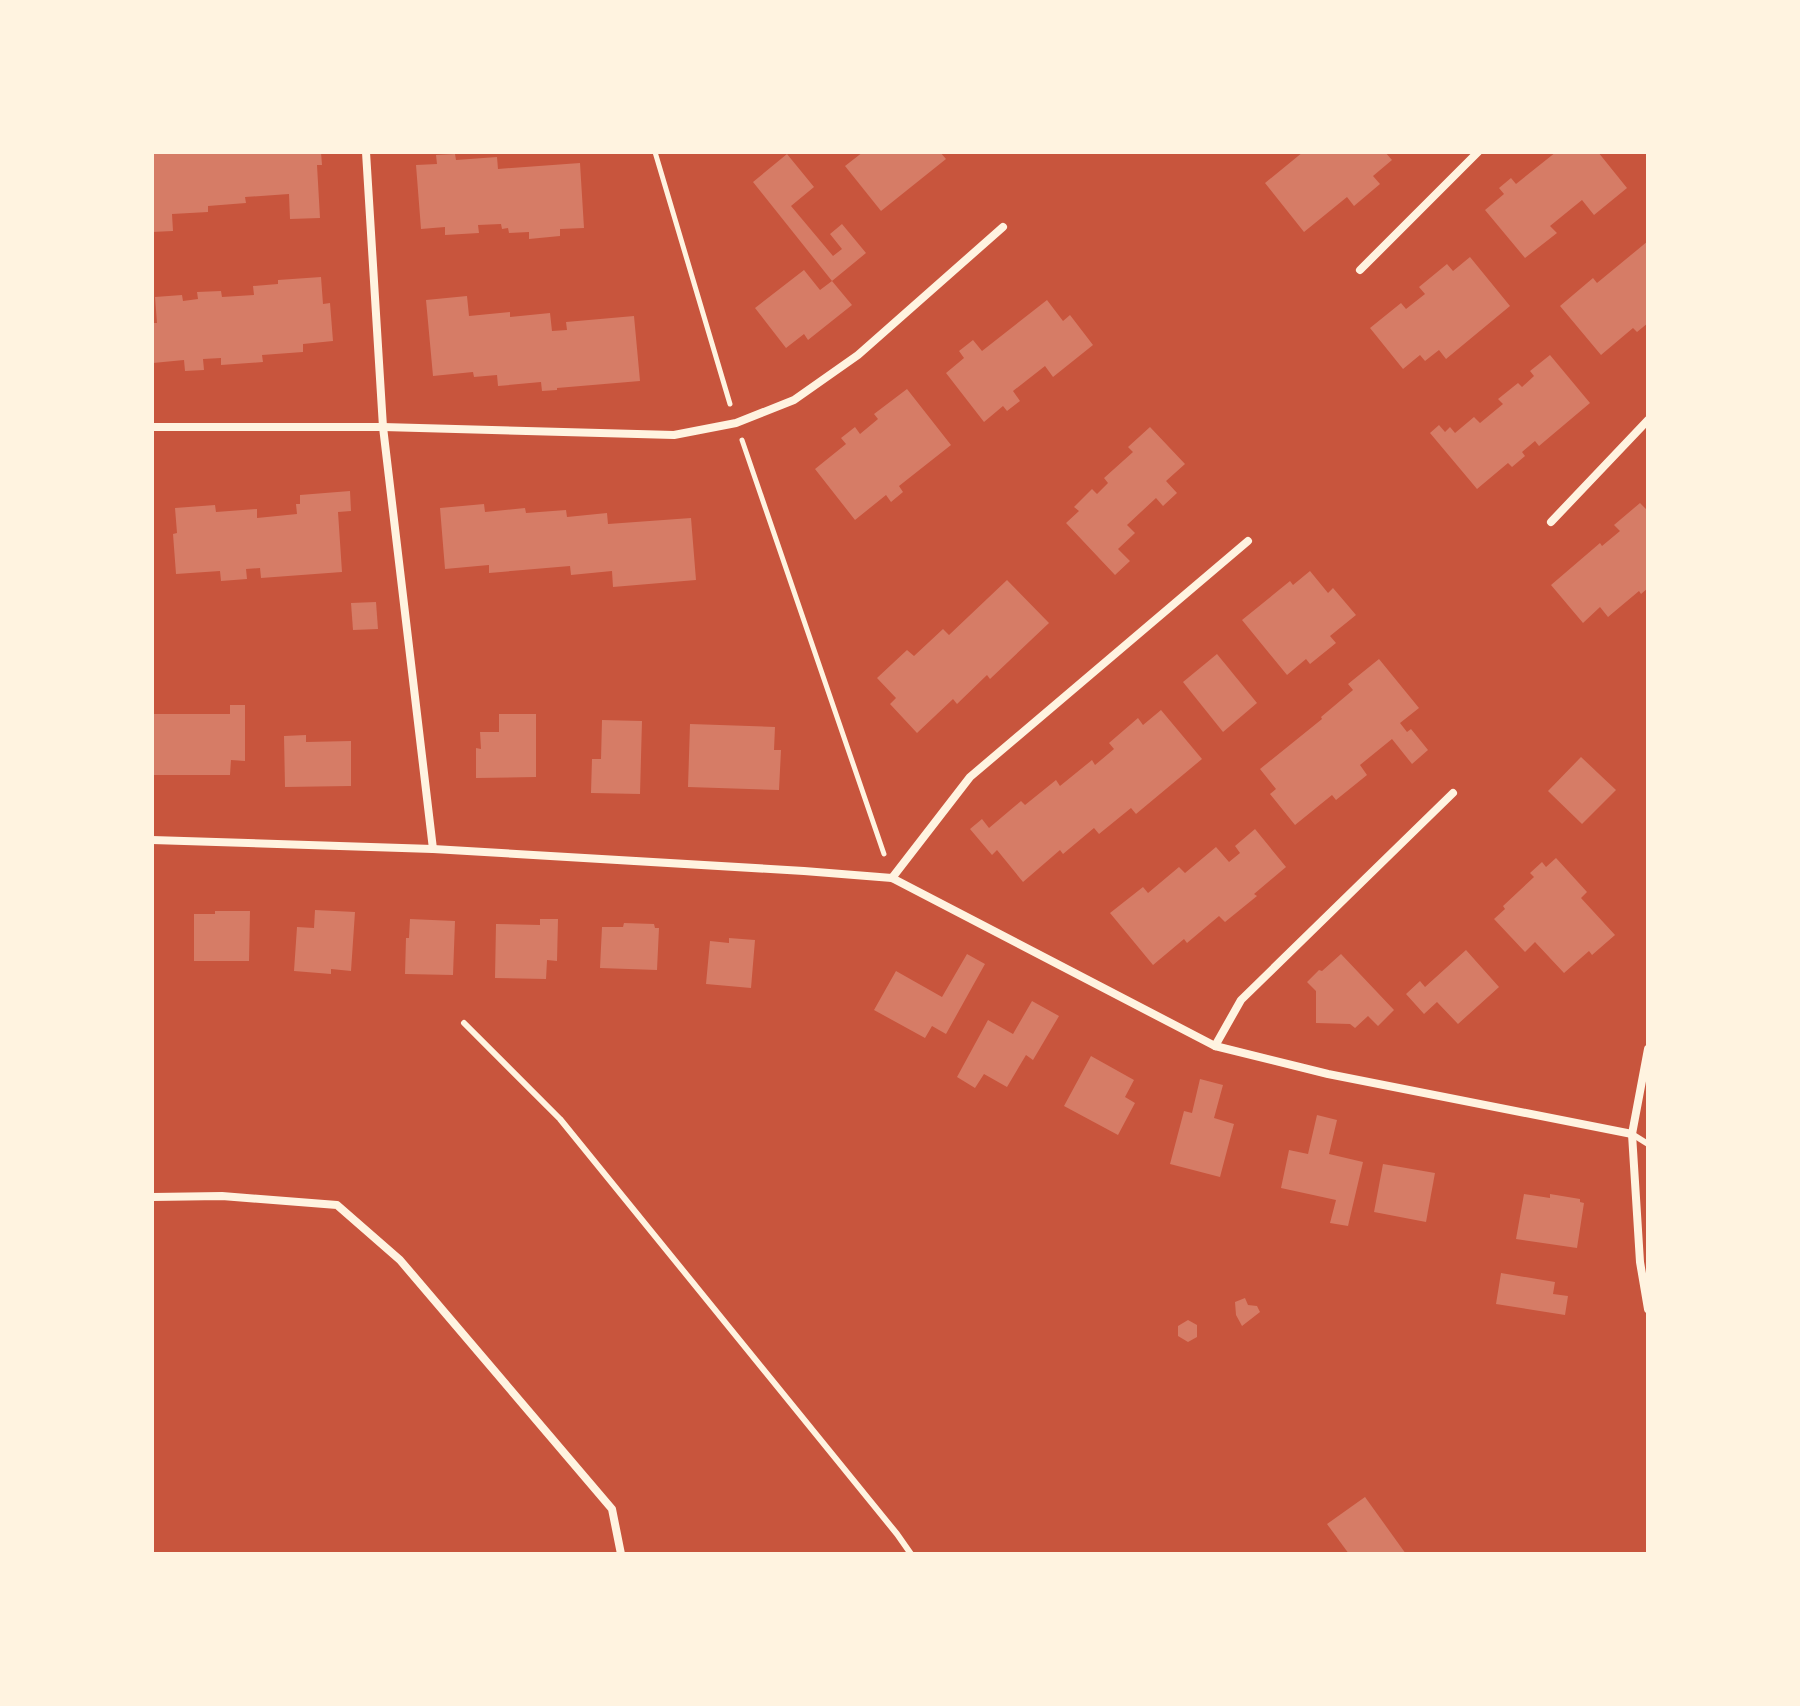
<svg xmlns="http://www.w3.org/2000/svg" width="1800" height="1706" viewBox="0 0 1800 1706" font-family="Arial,sans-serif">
	<rect width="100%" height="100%" fill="#c8553d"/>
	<!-- building -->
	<g fill="#d67c66">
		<path d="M152,152H321L322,165H317L320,218L290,219L289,194L245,197L246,203L208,206V212L172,214L173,231L152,232Z"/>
		<path d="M863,152H940L946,159L881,211L845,166Z"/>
		<path d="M1303,152H1385L1392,160L1373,176L1380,184L1354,206L1347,197L1304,232L1265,183Z"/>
		<path d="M1556,152H1598L1627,188L1594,215L1582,200L1550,226L1557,233L1525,258L1485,210L1504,194L1499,188L1511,178L1516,184Z"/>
		<path d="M455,154L456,160L497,157L498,169L580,163L584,228L560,229V236L529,239V232L509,233L508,228L502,229L501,224L478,225L479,233L445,235V227L421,229L416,165L437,164L436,155Z"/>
		<path d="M787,154L814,187L791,206L833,256L842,249L830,234L842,224L866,253L832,281L852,305L808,340L804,334L786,348L755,308L804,270L820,290L832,281L753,182Z"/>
		<path d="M1648,241V323L1637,332L1633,328L1601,355L1560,306L1593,278L1597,283Z"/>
		<path d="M1470,257L1510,306L1446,359L1439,350L1425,361L1420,355L1403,369L1370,328L1401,303L1406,309L1425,294L1419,287L1447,264L1453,271Z"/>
		<path d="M321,277L323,304L330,303L333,341L303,344V352L262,355L263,362L221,365V358L203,359L204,370L185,371L184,360L153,363L152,323H157L155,297L182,295L183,301L198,299L197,292L221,291L222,297L254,295L253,286L278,284V280Z"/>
		<path d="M467,296L469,316L510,312V317L550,313L552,331L567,330L566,322L634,316L640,381L557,388V390L542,391L541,382L498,386L497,375L474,377L473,372L433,376L426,300Z"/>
		<path d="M1047,300L1063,321L1070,315L1093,345L1053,377L1045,366L1013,391L1020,401L1007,411L1003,406L984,422L946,373L964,358L959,351L973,340L982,351Z"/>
		<path d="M1550,355L1590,403L1539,446L1535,441L1522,452L1525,456L1512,467L1508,463L1477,489L1430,433L1439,425L1445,432L1450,427L1455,433L1474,417L1480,423L1503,404L1498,399L1518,383L1522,387L1534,376L1530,371Z"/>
		<path d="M907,389L951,445L899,486L903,492L891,502L886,495L855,520L815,469L846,444L841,438L855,427L860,434L878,419L874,414Z"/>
		<path d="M1150,427L1185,464L1166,481L1177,493L1163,506L1156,498L1127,525L1135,533L1118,549L1130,561L1115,575L1066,523L1079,511L1074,507L1092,489L1097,494L1108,483L1104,478L1133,452L1128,447Z"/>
		<path d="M350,491L351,511L338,512L342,572L261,578L260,568L246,569L247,579L221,581L220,571L176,574L173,534L177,533L175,508L215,505L216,512L257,509V518L297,514L296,504H300V495Z"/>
		<path d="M1640,503L1646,509L1648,507V588L1641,594L1639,591L1608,617L1600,607L1583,623L1551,585L1600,543L1602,546L1620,531L1614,525Z"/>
		<path d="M484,504L485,512L525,508L526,513L566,510L567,517L607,513L608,524L691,518L696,580L613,587L612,571L571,575L570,566L489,573V565L445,569L440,508Z"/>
		<path d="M1310,571L1328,593L1333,588L1356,615L1330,636L1336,643L1310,664L1306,659L1287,675L1242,620L1290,581L1293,585Z"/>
		<path d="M1007,580L1049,623L990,679L987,675L957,704L953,699L917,733L890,704L896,698L877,678L907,650L914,656L943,629L949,635Z"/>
		<path d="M376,602L378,629L353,630L351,603Z"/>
		<path d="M1217,654L1257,703L1223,732L1183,682Z"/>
		<path d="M1379,659L1419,708L1400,723L1407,732L1411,729L1428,750L1412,764L1392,739L1360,765L1367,775L1336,800L1332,795L1295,825L1270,794L1276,789L1260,769L1322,719L1321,717L1353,690L1348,684Z"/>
		<path d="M230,705H245V761L231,760L230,775H152V714H230Z"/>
		<path d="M1161,710L1202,759L1136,814L1131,808L1099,834L1094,828L1063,854L1060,850L1023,882L997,850L992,855L970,829L982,819L989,828L1021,801L1025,805L1056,780L1060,786L1092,760L1095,765L1114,749L1109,743L1138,718L1143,725Z"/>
		<path d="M499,714H536V777L476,778V748L481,749L480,732H499Z"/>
		<path d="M602,720L642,721L640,794L591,793L592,759H601Z"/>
		<path d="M690,724L775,727L774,750H781L779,790L688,787Z"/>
		<path d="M306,735V742L351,741V786L285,787L284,736Z"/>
		<path d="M1581,757L1616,790L1582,824L1548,791Z"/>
		<path d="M1255,829L1286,867L1254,894L1257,896L1225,922L1219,916L1187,943L1184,939L1153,965L1110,913L1143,887L1148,893L1179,867L1185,873L1216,847L1229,862L1240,853L1235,846Z"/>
		<path d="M1556,858L1587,892L1581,898L1615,935L1592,955L1589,951L1564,973L1535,942L1525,952L1494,919L1505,909L1503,906L1534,877L1530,873L1542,862L1546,867Z"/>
		<path d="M315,910L355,912L351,971L331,969V974L294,971L297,927L314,928Z"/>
		<path d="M215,911H250L249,961H194V914H215Z"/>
		<path d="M410,919L455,921L453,975L405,974L406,938H409Z"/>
		<path d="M540,919H558L557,961L547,960L546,979L495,978L496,924L540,925Z"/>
		<path d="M624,923L654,924L655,928H659L657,970L600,968L602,927H623Z"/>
		<path d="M729,938L755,940L751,988L706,984L710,941L729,943Z"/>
		<path d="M1466,950L1499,987L1458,1024L1437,1002L1424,1014L1406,994L1420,981L1425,987Z"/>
		<path d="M967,954L985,964L946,1034L932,1026L925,1038L874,1010L896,971L942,997Z"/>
		<path d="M1341,954L1394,1010L1378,1026L1368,1016L1355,1028L1350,1024L1316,1023V991L1307,982L1319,970L1322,971Z"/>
		<path d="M1032,1001L1059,1016L1033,1060L1026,1055L1007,1087L984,1074L975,1088L957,1077L988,1020L1013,1034Z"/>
		<path d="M1091,1056L1134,1080L1125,1097L1135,1103L1118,1135L1064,1106Z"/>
		<path d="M1200,1079L1223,1085L1214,1118L1234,1124L1220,1177L1170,1164L1184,1111L1192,1113Z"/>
		<path d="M1317,1115L1337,1120L1329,1154L1363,1162L1348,1226L1330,1223L1336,1200L1281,1188L1289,1150L1308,1154Z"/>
		<path d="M1383,1164L1435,1173L1426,1222L1374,1212Z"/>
		<path d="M1524,1194L1550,1198V1194L1580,1199V1202L1584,1203L1577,1248L1516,1239Z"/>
		<path d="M1501,1273L1555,1282L1553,1294L1568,1296L1565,1315L1496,1304Z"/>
		<path d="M1245,1298L1248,1305L1257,1306L1260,1312L1242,1326L1236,1315L1235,1302Z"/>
		<path d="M1188,1320L1197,1325V1337L1188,1342L1178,1336V1326Z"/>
		<path d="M1365,1497L1406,1554H1349L1327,1524Z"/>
	</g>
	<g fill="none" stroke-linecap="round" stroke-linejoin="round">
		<!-- path -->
		<g stroke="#fff3e0" stroke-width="5">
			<path d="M655,152L730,404"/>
			<path d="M742,440L884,854"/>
		</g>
		<!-- service -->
		<g stroke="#fff3e0" stroke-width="6">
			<path d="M464,1023L560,1119L897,1534L911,1554"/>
			<path d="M1632,1134L1648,1144"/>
		</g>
		<!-- minor -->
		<g stroke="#fff3e0" stroke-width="8">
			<path d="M366,152L383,427L433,849"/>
			<path d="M1360,270L1478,152"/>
			<path d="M152,427H383L674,435L736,423L794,400L858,355L1003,227"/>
			<path d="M1551,522L1648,420"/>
			<path d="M152,840L433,849L804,871L892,878L1215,1046L1328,1074L1632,1134"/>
			<path d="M892,878L970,777L1248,541"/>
			<path d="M1215,1046L1241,1000L1453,793"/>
			<path d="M1648,1049L1632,1134L1640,1262L1648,1309"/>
			<path d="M152,1197L222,1196L337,1205L400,1260L612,1509L621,1554"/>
		</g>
	</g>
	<!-- border -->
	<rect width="1800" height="1706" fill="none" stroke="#fff3e0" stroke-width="308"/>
</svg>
